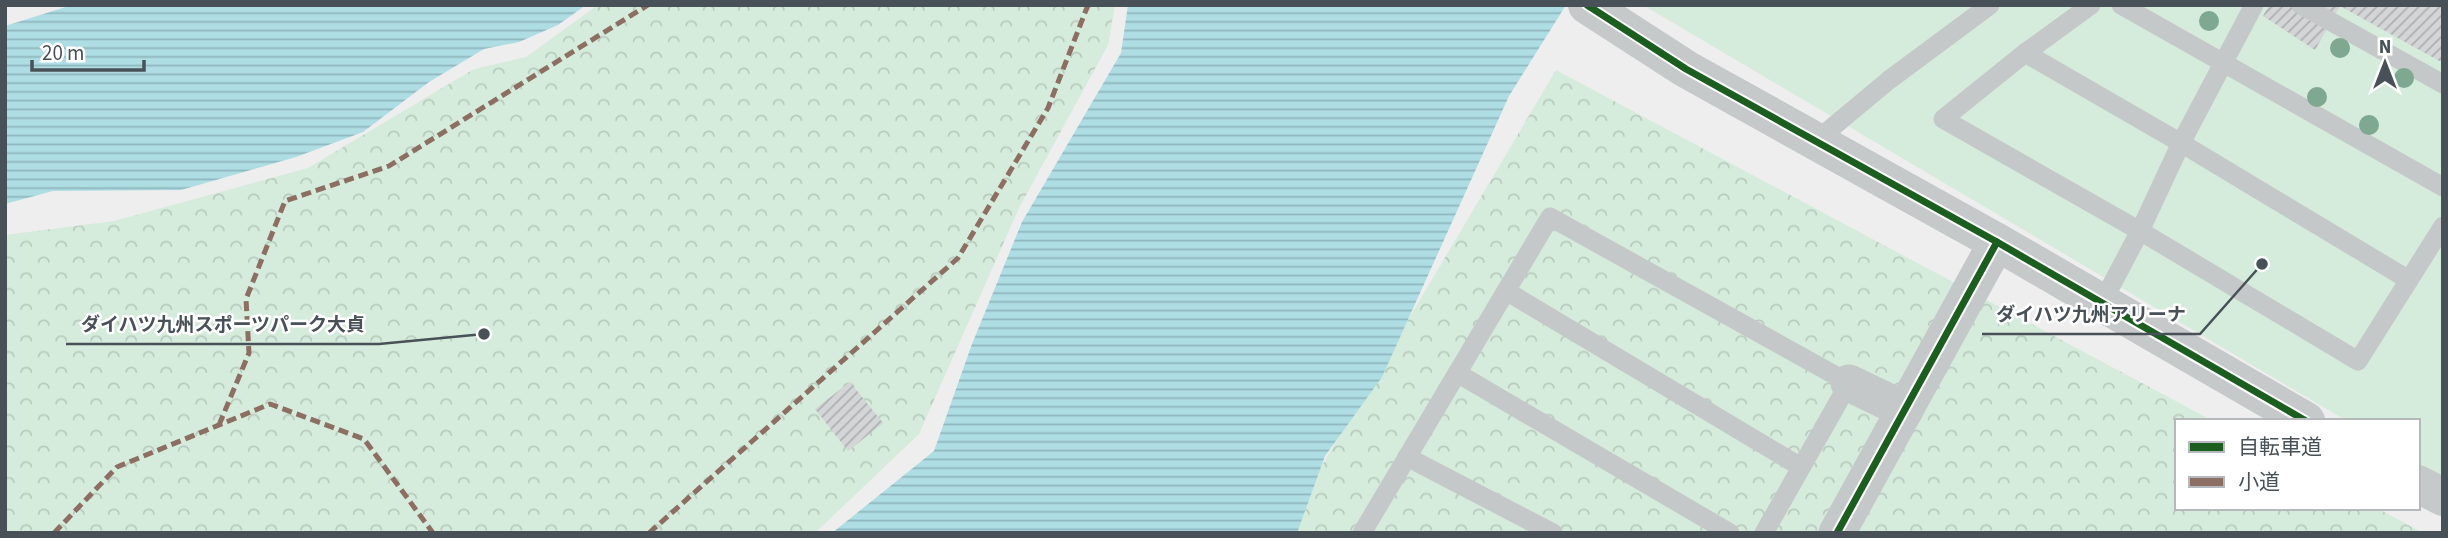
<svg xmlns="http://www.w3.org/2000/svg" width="2448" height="538" viewBox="0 0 2448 538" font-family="'Source Sans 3','Noto Sans JP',sans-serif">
	<defs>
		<pattern id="park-crowns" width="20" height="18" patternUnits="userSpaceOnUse" patternTransform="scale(1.75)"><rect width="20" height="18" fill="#d5ebdb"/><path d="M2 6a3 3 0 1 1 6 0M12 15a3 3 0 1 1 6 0" fill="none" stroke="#b8cbbe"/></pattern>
		<pattern id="water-rules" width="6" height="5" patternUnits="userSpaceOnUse" patternTransform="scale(1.75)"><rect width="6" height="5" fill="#aedde4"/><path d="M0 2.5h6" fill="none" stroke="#8fb6bc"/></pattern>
		<pattern id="building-hatch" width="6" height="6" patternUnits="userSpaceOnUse" patternTransform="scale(1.75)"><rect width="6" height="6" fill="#d4d5d6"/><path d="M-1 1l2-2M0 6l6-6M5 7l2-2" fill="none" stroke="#aeafb0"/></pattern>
	</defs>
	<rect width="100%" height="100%" fill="#eee"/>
	<!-- park -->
	<g fill="url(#park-crowns)">
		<path d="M598,5H1115L1108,45L1019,208L919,434L815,533H5V235L114,221L308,168L474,69L526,57Z"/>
		<path d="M1556,70L2213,421H2177V508H2377L2423,533H1282Z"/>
	</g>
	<!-- pitch -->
	<path fill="#d5ebdb" d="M1643,5H2443V477L2418,463V421H2347Z"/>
	<!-- water -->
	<g fill="url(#water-rules)">
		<path d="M72,5H586L558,25L519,42L484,49L429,82L363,132L296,157L181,190L53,191L5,204V26Z"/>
		<path d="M1128,5H1566L1509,96L1382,377L1325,456L1297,533H832L934,451L972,344L1022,222L1121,53Z"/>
	</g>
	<!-- building -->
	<g fill="url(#building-hatch)">
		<path d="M2269,5H2443V63L2340,6L2315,50L2263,16Z"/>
		<path d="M850,382L883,423L848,451L815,409Z"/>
	</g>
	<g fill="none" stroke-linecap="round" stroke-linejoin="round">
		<!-- lane -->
		<g stroke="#c5c8c9" stroke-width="19">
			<path d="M2091,5L2025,53L1943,119L2140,231L2358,361L2443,226"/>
			<path d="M2121,5L2443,187"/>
			<path d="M2301,5L2443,84"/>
			<path d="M2025,53L2181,143L2409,280"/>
			<path d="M1817,140L1889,80L1990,5"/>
			<path d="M1506,291L1801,467"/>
			<path d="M2102,303L2140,231L2181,143L2254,5"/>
			<path d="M1457,373L1730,533"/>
			<path d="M1407,457L1553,533"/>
			<path d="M1362,533L1550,217L1849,383L1764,533"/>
		</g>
		<!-- street -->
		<g stroke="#c5c8c9" stroke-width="37">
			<path d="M1849,383L1905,410"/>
			<path d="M1837,533L1997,242"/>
		</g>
		<!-- secondary -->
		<g stroke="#c6c9ca" stroke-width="38">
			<path d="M1587,5L1686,69L1997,242L2306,421"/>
			<path d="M2418,484L2443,497"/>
		</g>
		<!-- quiet -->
		<g stroke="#8d6e63" stroke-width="5" stroke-dasharray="10 5" stroke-linecap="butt">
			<path d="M219,425L249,353L246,299L285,201L389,166L648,5"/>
			<path d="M54,533L117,467L270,404L364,439L433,533"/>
			<path d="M649,533L958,258L1048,108L1088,5"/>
		</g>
		<defs>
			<g id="cycleway">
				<path d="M1587,5L1686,69L1997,242L2306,421"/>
				<path d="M1837,533L1997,242"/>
			</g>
		</defs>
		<!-- cycleway casing -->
		<use href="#cycleway" stroke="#fff" stroke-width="11"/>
		<!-- cycleway -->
		<use href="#cycleway" stroke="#1b5e20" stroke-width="7"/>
	</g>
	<!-- trees -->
	<g fill="#7ea88f">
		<circle cx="2209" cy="21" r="10"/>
		<circle cx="2340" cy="48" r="10"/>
		<circle cx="2404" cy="78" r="10"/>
		<circle cx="2317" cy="97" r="10"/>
		<circle cx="2369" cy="125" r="10"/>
	</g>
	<!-- callouts -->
	<path fill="none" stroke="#475157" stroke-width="2.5" d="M2262 264L2200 334H1982M484 334L379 344H66"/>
	<g fill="#475157" stroke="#fff" stroke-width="2.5">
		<circle cx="2262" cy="264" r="7"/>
		<circle cx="484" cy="334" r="7"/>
	</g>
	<g font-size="19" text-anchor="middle" font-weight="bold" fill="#475157" stroke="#fff" stroke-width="5" stroke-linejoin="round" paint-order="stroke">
		<text x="2091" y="321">ダイハツ九州アリーナ</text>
		<text x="223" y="331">ダイハツ九州スポーツパーク大貞</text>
	</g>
	<!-- border -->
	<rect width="2448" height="538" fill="none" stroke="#475157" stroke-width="14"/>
	<!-- legend -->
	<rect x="2175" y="419" width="245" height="91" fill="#ffffff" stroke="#b5b9bc" stroke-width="2"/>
	<rect x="2189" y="442" width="35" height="10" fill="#1b5e20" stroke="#b5b9bc" stroke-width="2"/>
	<text x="2238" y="454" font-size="21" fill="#475157">自転車道</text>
	<rect x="2189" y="477" width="35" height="10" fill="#8d6e63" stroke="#b5b9bc" stroke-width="2"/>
	<text x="2238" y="489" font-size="21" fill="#475157">小道</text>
	<!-- north arrow -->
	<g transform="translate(2385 63)" stroke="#ffffff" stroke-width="5" paint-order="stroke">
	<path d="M0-5L12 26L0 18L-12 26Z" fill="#475157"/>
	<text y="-10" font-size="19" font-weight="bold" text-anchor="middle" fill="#475157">N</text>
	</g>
	<!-- scale -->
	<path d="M32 60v10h112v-10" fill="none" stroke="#475157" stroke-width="3.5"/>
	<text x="42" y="60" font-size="21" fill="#475157" stroke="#ffffff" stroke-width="5" paint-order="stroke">20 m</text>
</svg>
